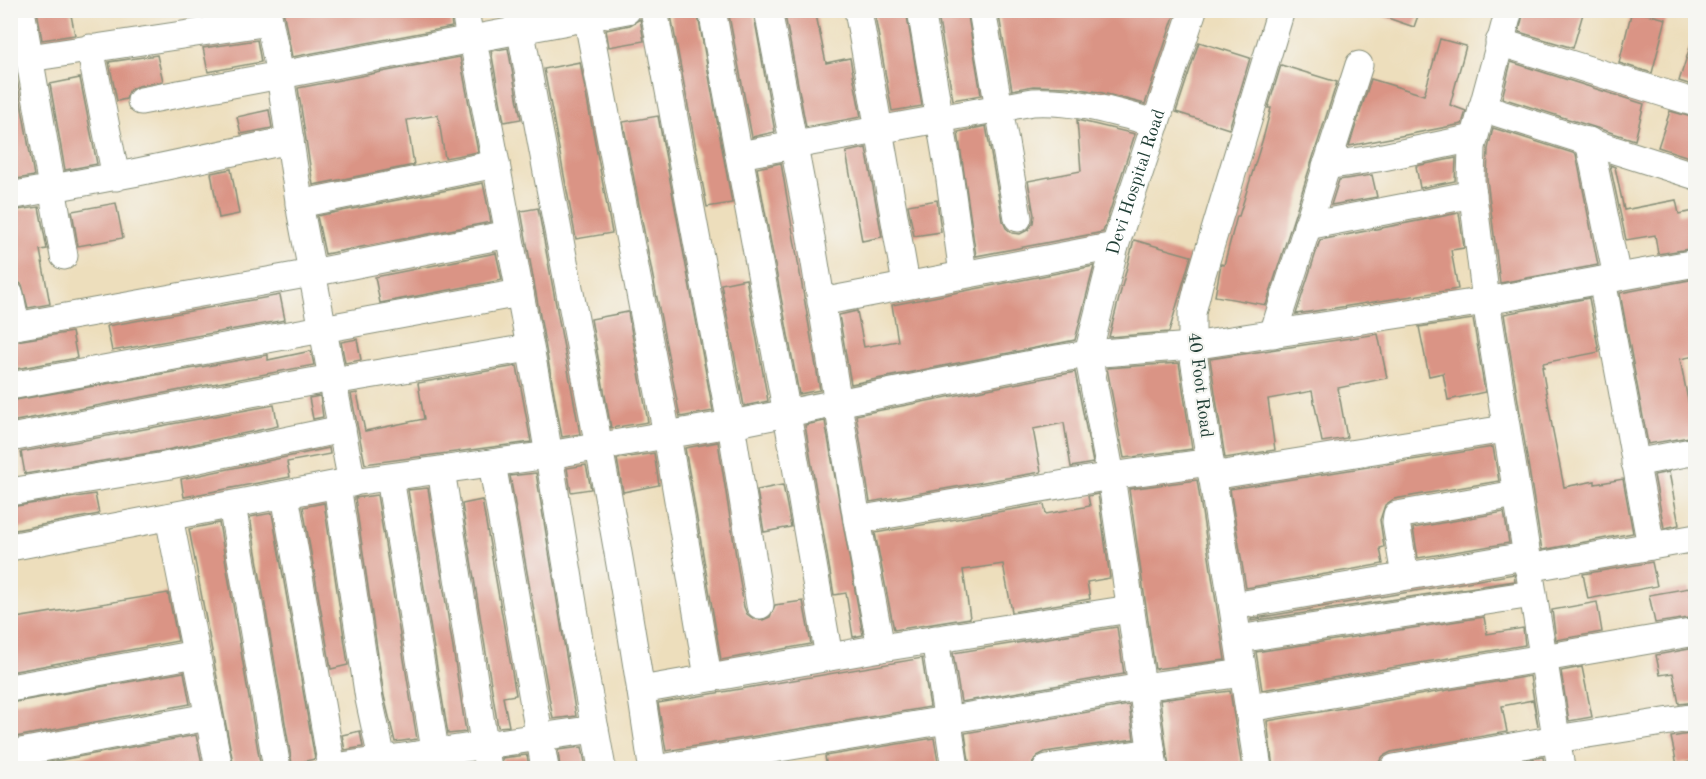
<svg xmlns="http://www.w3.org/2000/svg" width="1706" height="779" viewBox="0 0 1706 779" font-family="'Old Standard TT',serif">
	<rect width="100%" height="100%" fill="#f6f6f2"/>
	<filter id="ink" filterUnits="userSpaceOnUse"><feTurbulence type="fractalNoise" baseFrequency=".0167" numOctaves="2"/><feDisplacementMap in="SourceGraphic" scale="12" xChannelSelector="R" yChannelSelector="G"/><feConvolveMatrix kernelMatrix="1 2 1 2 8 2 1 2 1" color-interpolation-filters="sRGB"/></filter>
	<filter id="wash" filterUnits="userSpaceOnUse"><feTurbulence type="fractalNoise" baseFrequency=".008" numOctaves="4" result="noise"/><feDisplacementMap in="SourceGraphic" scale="24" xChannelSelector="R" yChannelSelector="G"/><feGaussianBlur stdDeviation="1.35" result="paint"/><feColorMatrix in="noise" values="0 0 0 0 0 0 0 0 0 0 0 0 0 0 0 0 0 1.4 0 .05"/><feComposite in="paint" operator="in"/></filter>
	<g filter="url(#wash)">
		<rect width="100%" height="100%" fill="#eddebc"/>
		<g id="blocks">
			<!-- building -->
			<g fill="#da9485">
				<path d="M37,10H70L75,35L42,40Z"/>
				<path d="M283,10H450L452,27L292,57Z"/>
				<path d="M670,10H697L732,203L707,207Z"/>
				<path d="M728,10H753L775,132L752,137Z"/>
				<path d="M784,10H815L826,63L850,58L861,117L806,127Z"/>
				<path d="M874,10H906L922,106L892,111Z"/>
				<path d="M937,10H967L981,95L953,100Z"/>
				<path d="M998,10H1176L1145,104L1099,92L1067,87L1033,86L1012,90Z"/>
				<path d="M1373,10H1420L1414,27L1373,13Z"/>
				<path d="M1524,10H1584L1573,48L1519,32Z"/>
				<path d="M1632,10L1666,19L1652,73L1619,63Z"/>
				<path d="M640,19L644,41L609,47L606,30L630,25Z"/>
				<path d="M1440,39L1466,46L1450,105L1466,111L1462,124L1349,146L1371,79L1424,95Z"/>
				<path d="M257,40L261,62L208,72L203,48Z"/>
				<path d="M10,41L34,176L10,180Z"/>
				<path d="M1692,41H1695V86L1679,81Z"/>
				<path d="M1199,42L1250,58L1229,129L1176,112Z"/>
				<path d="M508,48L521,119L504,122L491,51Z"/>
				<path d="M157,55L163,81L138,86L130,89L126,99L117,101L109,62Z"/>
				<path d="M460,57L478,152L445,158L438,115L407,120L414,165L313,185L298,88Z"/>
				<path d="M580,62L612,233L576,239L544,69Z"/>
				<path d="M1511,62L1644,104L1635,140L1502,98Z"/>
				<path d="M1281,65L1337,82L1266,305L1215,296L1221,264L1224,265L1237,216H1239L1264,135L1271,108H1268Z"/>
				<path d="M80,78L97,164L65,170L50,84Z"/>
				<path d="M269,110L272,128L241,134L237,117Z"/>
				<path d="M1670,111L1695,118V159L1658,147Z"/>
				<path d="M658,116L713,411L680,417L623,122Z"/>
				<path d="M1077,120L1135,134L1103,232L976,256L958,132L986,126L1003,221L1006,228L1012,233L1020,234L1028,230L1033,223L1034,215L1028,181L1081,171Z"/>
				<path d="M1493,128L1576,154L1598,265L1500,283L1487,179L1488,149Z"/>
				<path d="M866,148L882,237L862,241L846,152Z"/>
				<path d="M1456,158L1455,181L1420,188L1416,166Z"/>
				<path d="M781,163L820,390L799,394L757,168Z"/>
				<path d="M1610,165L1615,167L1624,210L1676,200L1679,214L1695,211V248L1658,254L1655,235L1626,240Z"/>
				<path d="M231,169L239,214L219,218L211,173Z"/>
				<path d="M1372,175L1377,197L1331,205L1339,180Z"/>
				<path d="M483,183L491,222L325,254L317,216Z"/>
				<path d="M937,200L941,232L914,236L908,205Z"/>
				<path d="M116,203L123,238L78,246L72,211Z"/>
				<path d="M39,207L47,249L40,250L50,304L28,308L22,285L16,280H10V211Z"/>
				<path d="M538,208L580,434L562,437L521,211Z"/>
				<path d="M1459,213L1464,248L1451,250L1458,289L1296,314L1320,240Z"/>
				<path d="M1134,240L1191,256L1169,332L1109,337Z"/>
				<path d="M496,253L502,280L380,303L375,277Z"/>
				<path d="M1094,266L1075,340L851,384L839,315L857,311L864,347L898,341L892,305Z"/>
				<path d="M746,279L768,401L744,406L721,284Z"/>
				<path d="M1695,279V356L1680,359L1695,436L1648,444L1620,293Z"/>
				<path d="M280,295L285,320L112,351L107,326Z"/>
				<path d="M1589,298L1599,352L1543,363L1544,367H1542L1552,426L1564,487L1595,481V484L1623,479L1633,533L1542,550L1504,314Z"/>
				<path d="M628,312L648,422L611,428L591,319Z"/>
				<path d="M1473,319L1485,392L1448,400L1443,373L1429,376L1419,327Z"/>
				<path d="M72,332L77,358L10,370V342Z"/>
				<path d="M1378,334L1387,378L1338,388L1347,438L1322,442L1312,391L1268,399L1275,450L1225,458L1210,359Z"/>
				<path d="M357,339L361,360L345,363L341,342Z"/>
				<path d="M311,351L314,365L10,422V401L268,355V360Z"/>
				<path d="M1179,363L1192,449L1124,458L1107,368Z"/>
				<path d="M517,366L531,442L365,464L351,394L357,393L365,431L424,419L418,383Z"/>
				<path d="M1075,372L1093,463L1071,467L1064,423L1033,429L1041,472L870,502L856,415Z"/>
				<path d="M320,396L323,417L313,419L309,398Z"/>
				<path d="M274,405L278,426L162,451L25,474L21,452Z"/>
				<path d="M825,421L863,635L853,637L846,593L834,595L805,425Z"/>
				<path d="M718,442L744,607L747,614L754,619L763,620L770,617L775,605L803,601L811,644L721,660L685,448Z"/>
				<path d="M1493,447L1499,481L1394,499L1385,505L1380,520L1384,547L1380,548L1383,564L1246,588L1230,489Z"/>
				<path d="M329,448L330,454L287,462L290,477L184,497L181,479Z"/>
				<path d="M654,453L659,485L623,492L617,459Z"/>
				<path d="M586,465L591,489L571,492L567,468Z"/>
				<path d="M1669,472L1679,525L1664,528L1654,475Z"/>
				<path d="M536,473L576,716L553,719L510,476Z"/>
				<path d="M1197,480L1225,660L1155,669L1129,489Z"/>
				<path d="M783,485L791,527L764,532L757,490Z"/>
				<path d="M428,488L466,732L448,734L408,490Z"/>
				<path d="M95,494L99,514L10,531V507Z"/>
				<path d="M1098,494L1110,578L1087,582L1090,599L1012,612L1003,564L963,570L970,618L894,630L875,533L1044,504L1046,514L1090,506L1088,496Z"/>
				<path d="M377,495L417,739L395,742L384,696L355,498Z"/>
				<path d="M482,500L516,695L503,697L509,726L498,727L462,504Z"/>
				<path d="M324,503L348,665L331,669L303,507Z"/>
				<path d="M1504,512L1509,543L1418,558L1413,528Z"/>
				<path d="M272,513L315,759L292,764L250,517Z"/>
				<path d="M219,523L261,768H234L189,529Z"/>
				<path d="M1652,562L1657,586L1588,599L1583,574Z"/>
				<path d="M1514,574L1515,581L1251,621V619Z"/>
				<path d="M1689,588L1695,617L1655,623L1649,595Z"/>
				<path d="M168,593L178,641L10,672V619Z"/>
				<path d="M1597,602L1602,632L1556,640L1552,610Z"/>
				<path d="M1484,617L1487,634L1523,628L1525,645L1262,690L1256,652Z"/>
				<path d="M1117,627L1124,674L961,702L953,653Z"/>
				<path d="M1695,648V702L1679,704L1673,673L1660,675L1656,655Z"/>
				<path d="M922,658L930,707L666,751L658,703Z"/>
				<path d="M1582,667L1592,717L1569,721L1561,671Z"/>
				<path d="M184,672L190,704L10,738V703Z"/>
				<path d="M1530,676L1538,726L1533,700L1502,706L1507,732L1391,752L1383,756L1379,762V768H1273L1267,721Z"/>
				<path d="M1230,691L1242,768H1169L1160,700Z"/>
				<path d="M1129,705L1134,739L1045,752L1037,756L1033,762L1032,768H970L965,733Z"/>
				<path d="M360,731L363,747L345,750L342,735Z"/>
				<path d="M1695,733V761L1677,765L1671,737Z"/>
				<path d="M196,735L203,768H18Z"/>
				<path d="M934,738L939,768H827L825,756Z"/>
				<path d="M582,747L586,768H560L558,750Z"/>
				<path d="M527,755L529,768H503L502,758Z"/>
				<path d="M1543,757L1545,768H1481Z"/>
			</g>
		</g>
	</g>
	<g filter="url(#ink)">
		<use href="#blocks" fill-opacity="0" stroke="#868e78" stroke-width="1.5"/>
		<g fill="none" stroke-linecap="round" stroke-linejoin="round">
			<defs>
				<g id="minor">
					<path d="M21,10L64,256"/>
					<path d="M267,10L280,75L301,214L352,483"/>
					<path d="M465,10L470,40"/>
					<path d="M517,10C562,262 616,512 652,766L655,768"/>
					<path d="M586,10L667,435L708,677"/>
					<path d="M654,10L731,424L760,605"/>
					<path d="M712,10L787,414L829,657"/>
					<path d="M768,10L808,220L857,520L881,648"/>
					<path d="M858,10L906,284"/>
					<path d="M921,10L949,173L963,274"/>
					<path d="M982,10L1018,218"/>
					<path d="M1509,10L1472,147L1471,180L1486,301L1561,768"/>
					<path d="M473,40L540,401L582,658L602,768"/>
					<path d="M1499,42L1696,103"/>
					<path d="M90,48L116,177"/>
					<path d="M29,58L269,22"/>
					<path d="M141,101L627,10"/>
					<path d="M1482,108L1696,176"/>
					<path d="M1589,141L1617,277"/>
					<path d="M739,155L1033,102C1078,100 1113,112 1156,123"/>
					<path d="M1326,166L1378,158L1474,138"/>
					<path d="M10,196L133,173L290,140"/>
					<path d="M299,204L496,164"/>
					<path d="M1307,226L1473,194"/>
					<path d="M1602,280L1651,546"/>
					<path d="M10,295L16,326"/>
					<path d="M821,302L1115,246"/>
					<path d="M10,327L312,273L509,234"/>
					<path d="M1273,334L1359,65"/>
					<path d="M333,381L529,348"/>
					<path d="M10,386L520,293"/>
					<path d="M10,438L332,378"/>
					<path d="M492,463L545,768"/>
					<path d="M1635,463L1696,451"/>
					<path d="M441,470L488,768"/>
					<path d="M1212,476L1505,429"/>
					<path d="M390,478L438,768"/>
					<path d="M337,485L369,699L384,768"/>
					<path d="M10,492L165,466L342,429"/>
					<path d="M285,495L332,768"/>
					<path d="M232,505L277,768"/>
					<path d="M169,517L219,768"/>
					<path d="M857,520L1111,476L1210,462"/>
					<path d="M10,547L338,484L549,455L742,422L1057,359L1088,354L1192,346L1486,301L1696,263"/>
					<path d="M1528,568L1696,538"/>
					<path d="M1405,576L1396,522L1397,515L1516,494"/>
					<path d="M1233,606L1525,556"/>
					<path d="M935,639L955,768"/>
					<path d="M1238,639L1532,594"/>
					<path d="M10,688L196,654"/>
					<path d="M641,690L881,648L1130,609"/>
					<path d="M1249,708L1696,632"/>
					<path d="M10,754L208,717"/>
					<path d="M328,768L595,729"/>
					<path d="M661,768L1142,687L1243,673"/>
					<path d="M1047,768L1151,752"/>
					<path id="s1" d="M1154,768L1111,476L1088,354L1115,246L1193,10"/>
					<path d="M1258,768L1192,346V313L1199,284L1281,10"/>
					<path d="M1394,768L1556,739L1696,717"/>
				</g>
			</defs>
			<!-- minor casing -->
			<use href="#minor" stroke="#868e78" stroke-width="29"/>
			<!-- minor -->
			<use href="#minor" stroke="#fff" stroke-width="27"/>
		</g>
	</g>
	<g text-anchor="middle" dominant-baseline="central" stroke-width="4.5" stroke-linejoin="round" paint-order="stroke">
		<!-- street labels -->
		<g font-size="18" fill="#1f3d34" stroke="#f6f6f2">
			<text stroke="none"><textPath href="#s1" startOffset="598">Devi Hospital Road</textPath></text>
			<text transform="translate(1200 385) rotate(83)">40 Foot Road</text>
		</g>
	</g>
	<!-- margin -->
	<rect width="1706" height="779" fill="none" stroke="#f6f6f2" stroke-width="36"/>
</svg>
